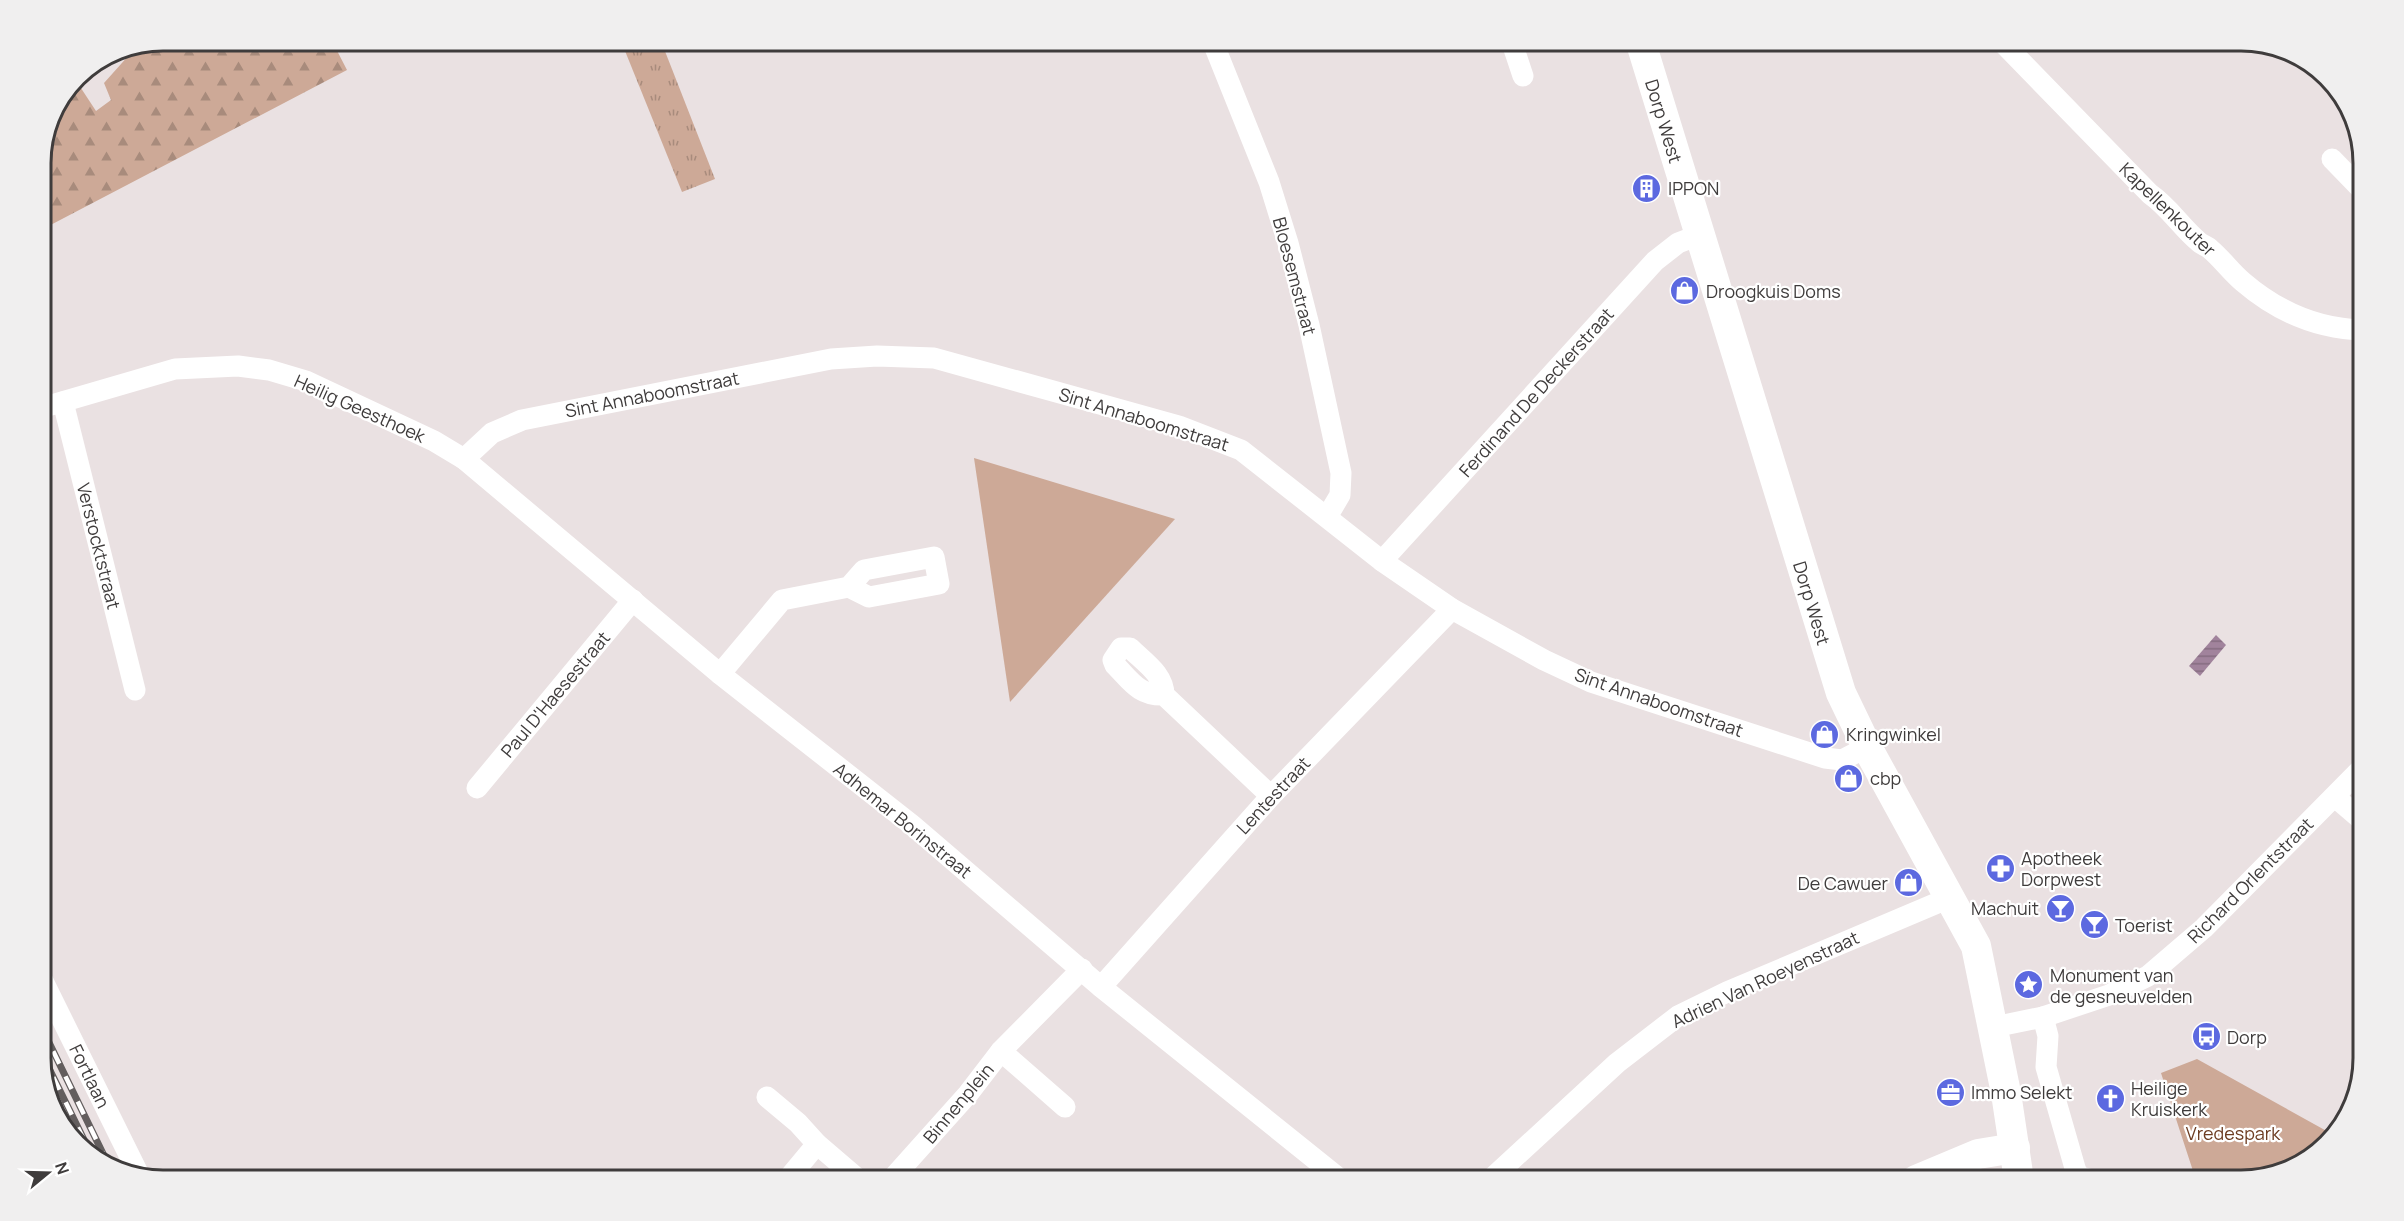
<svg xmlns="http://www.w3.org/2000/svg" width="2404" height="1221" viewBox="0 0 2404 1221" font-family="Manrope,sans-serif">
	<defs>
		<pattern id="grass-tufts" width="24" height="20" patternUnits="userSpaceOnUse" patternTransform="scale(1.5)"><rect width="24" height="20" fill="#cda997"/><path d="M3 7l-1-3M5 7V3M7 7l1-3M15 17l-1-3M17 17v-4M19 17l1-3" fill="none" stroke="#a88b7c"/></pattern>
		<pattern id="forest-firs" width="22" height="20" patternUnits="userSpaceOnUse" patternTransform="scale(1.5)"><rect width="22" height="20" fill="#cda997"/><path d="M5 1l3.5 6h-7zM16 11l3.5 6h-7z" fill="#a88b7c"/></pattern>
		<pattern id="water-rules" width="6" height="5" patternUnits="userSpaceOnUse" patternTransform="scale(1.5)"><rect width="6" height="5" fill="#a1839c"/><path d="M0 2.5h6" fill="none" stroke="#856c80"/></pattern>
	</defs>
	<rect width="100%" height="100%" fill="#eae1e2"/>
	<!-- grass -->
	<path fill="url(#grass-tufts)" d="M621,41H661L715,179L682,192Z"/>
	<!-- forest -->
	<path fill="url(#forest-firs)" d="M163,40L332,41L347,70L41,230V155L50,116L75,79L96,111L111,100L104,83L138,45Z"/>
	<!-- green -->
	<g fill="#cda997">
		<path d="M974,458L1175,519L1010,702Z"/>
		<path d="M2197,1059L2332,1134L2309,1160L2241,1180H2215L2210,1177L2194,1174L2161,1073Z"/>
	</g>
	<!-- water -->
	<path fill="url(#water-rules)" d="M2216,635L2226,645L2200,676L2189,666Z"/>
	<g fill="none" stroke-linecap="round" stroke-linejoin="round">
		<!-- street -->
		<g stroke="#fff" stroke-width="21">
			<path d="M1212,40L1269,182L1288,243L1309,325L1341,473L1340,495L1327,517"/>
			<path d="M1511,40L1523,76"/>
			<path d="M2000,40L2150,194C2169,207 2181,227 2199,242C2202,245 2207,246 2210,249C2222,259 2231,272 2243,282C2278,312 2317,329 2363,330"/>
			<path d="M2332,159L2363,191"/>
			<path d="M63,402L135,690"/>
			<path d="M41,408L175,369L238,366L269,370L306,381L434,441L464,459L720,674L912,825L1101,987L1341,1180"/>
			<path d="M464,459L492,433L522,420L831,359L877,356L934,358L1179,426L1241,450L1382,561L1452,609L1544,660L1591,682L1825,758L1842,760L1867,747"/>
			<path d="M1382,561L1655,261L1678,243L1699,235"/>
			<path d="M720,674L782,600L849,587L869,597L939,584L934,557L864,570L849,587"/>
			<path d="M1164,695C1139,696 1131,681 1115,665L1113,660L1121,648H1130C1144,662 1164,674 1164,695L1271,796"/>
			<path d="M477,788L633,600"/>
			<path d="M2335,797L2363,821"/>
			<path d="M41,977L139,1175"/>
			<path d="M1101,987L1271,796L1452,609"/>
			<path d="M2043,1017L2048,1036L2046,1067L2075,1168L2078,1176L2092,1180"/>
			<path d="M1994,1027L2043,1017L2109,995L2148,976L2204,928L2363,767"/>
			<path d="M1001,1051L1065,1107"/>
			<path d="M767,1097L798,1123L817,1144L859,1180"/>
			<path d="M787,1180L817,1144"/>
			<path d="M891,1180L968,1094L1001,1051L1082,969"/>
			<path d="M1490,1180L1617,1063L1678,1016L1727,992L1949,898"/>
		</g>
		<!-- secondary -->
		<g stroke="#fff" stroke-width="30">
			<path d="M1640,40L1841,693L1867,747L1976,946L2006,1093L2019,1180"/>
			<path d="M1916,1180L1978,1154L2015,1148"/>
		</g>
		<defs>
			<g id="rail">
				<path d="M41,1026L110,1168"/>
				<path d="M41,1052L89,1150"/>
			</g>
		</defs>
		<!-- rail casing -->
		<use href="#rail" stroke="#635e5e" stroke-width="7"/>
		<!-- rail -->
		<use href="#rail" stroke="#fff" stroke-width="4.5" stroke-dasharray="14" stroke-linecap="butt"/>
	</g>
	<!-- icons -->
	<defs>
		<symbol id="building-disc" viewBox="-11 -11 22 22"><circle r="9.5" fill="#5c69e0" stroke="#fff"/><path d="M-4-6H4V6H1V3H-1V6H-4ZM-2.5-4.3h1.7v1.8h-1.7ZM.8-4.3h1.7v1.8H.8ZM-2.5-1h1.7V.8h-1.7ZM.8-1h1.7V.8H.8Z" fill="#fff"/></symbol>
		<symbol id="shop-disc" viewBox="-11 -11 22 22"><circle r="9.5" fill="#5c69e0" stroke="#fff"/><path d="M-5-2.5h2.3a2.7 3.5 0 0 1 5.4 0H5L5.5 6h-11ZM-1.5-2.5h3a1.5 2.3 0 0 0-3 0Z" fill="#fff"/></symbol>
		<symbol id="pharmacy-disc" viewBox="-11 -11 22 22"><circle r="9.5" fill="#5c69e0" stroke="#fff"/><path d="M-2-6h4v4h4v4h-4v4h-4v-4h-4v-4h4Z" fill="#fff"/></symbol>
		<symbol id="bar-disc" viewBox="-11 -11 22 22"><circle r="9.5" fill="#5c69e0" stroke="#fff"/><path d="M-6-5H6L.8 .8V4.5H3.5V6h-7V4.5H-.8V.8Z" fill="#fff"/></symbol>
		<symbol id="sight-disc" viewBox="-11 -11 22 22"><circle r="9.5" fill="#5c69e0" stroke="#fff"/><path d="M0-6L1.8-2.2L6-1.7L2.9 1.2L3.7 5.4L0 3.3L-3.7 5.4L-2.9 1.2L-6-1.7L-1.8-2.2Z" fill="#fff"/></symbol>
		<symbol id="bus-disc" viewBox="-11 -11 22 22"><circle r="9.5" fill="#5c69e0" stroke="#fff"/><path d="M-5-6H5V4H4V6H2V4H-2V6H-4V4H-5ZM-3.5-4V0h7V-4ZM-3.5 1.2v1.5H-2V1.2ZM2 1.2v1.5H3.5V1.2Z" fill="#fff"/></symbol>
		<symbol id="office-disc" viewBox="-11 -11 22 22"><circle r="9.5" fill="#5c69e0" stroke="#fff"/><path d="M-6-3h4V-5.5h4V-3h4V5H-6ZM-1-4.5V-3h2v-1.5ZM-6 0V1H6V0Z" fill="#fff"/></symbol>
		<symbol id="church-disc" viewBox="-11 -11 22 22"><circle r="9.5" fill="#5c69e0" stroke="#fff"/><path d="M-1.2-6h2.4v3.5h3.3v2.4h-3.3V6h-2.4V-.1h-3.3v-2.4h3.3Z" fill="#fff"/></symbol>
	</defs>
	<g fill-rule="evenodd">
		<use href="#building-disc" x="1630" y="172" width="33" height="33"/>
		<use href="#shop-disc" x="1668" y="274" width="33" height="33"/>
		<use href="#shop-disc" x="1808" y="718" width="33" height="33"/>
		<use href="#shop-disc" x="1832" y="762" width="33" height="33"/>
		<use href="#pharmacy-disc" x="1984" y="852" width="33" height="33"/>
		<use href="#shop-disc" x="1892" y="866" width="33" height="33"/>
		<use href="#bar-disc" x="2044" y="892" width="33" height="33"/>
		<use href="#bar-disc" x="2078" y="908" width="33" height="33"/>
		<use href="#sight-disc" x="2012" y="968" width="33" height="33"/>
		<use href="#bus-disc" x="2190" y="1020" width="33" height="33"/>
		<use href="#office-disc" x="1934" y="1076" width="33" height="33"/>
		<use href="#church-disc" x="2094" y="1082" width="33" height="33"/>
	</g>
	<g text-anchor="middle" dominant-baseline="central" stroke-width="4.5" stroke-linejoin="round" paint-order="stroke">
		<!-- street labels -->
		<g font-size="18" fill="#3f3c3c" stroke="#fff">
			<text transform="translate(1664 121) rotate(73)">Dorp West</text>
			<text transform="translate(2168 209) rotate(44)">Kapellenkouter</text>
			<text transform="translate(1295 276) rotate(75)">Bloesemstraat</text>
			<text transform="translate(1536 392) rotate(-48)">Ferdinand De Deckerstraat</text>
			<text transform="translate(652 394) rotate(-11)">Sint Annaboomstraat</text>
			<text transform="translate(360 408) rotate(24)">Heilig Geesthoek</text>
			<text transform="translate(1144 419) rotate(17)">Sint Annaboomstraat</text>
			<text transform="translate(99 546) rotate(76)">Verstocktstraat</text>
			<text transform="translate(1812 603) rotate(73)">Dorp West</text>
			<text transform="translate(555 694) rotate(-50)">Paul D'Haesestraat</text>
			<text transform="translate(1659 702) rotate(19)">Sint Annaboomstraat</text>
			<text transform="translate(1273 795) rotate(-47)">Lentestraat</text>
			<text transform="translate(903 820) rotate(39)">Adhemar Borinstraat</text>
			<text transform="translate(2250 880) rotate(-45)">Richard Orlentstraat</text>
			<text transform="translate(1765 979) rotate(-25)">Adrien Van Roeyenstraat</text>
			<text transform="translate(90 1076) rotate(64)">Fortlaan</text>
			<text transform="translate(958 1103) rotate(-50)">Binnenplein</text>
		</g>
		<!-- poi labels -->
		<g font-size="18" fill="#3f3c3c" stroke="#fff" text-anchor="start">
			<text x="1668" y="188">IPPON</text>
			<text x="1706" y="291">Droogkuis Doms</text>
			<text x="1846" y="734">Kringwinkel</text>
			<text x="1870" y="778">cbp</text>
			<text x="2021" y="858">Apotheek<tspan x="2021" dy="21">Dorpwest</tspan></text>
			<text x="1888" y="883" text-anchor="end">De Cawuer</text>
			<text x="2039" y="908" text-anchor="end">Machuit</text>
			<text x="2115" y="925">Toerist</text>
			<text x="2050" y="975">Monument van<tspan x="2050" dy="21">de gesneuvelden</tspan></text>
			<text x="2227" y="1037">Dorp</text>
			<text x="2131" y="1088">Heilige<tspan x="2131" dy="21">Kruiskerk</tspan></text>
			<text x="1971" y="1092">Immo Selekt</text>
		</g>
		<!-- park labels -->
		<g font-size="18" fill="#6d3c21" stroke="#fff">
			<text x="2233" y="1133">Vredespark</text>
		</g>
	</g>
	<!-- crop -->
	<path d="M0 0H2404V1221H0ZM163 51H2241A112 112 0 0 1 2353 163V1058A112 112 0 0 1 2241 1170H163A112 112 0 0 1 51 1058V163A112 112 0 0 1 163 51Z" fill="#f0efef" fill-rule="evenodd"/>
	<path fill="none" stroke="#3f3c3c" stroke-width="3" d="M163 51H2241A112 112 0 0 1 2353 163V1058A112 112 0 0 1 2241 1170H163A112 112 0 0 1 51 1058V163A112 112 0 0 1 163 51Z"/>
	<!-- north arrow -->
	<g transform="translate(48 1173) rotate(71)" stroke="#ffffff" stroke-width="4.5" paint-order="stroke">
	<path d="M0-4.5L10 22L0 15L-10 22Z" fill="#3f3c3c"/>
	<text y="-9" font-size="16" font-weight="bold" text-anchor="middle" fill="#3f3c3c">N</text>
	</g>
</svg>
